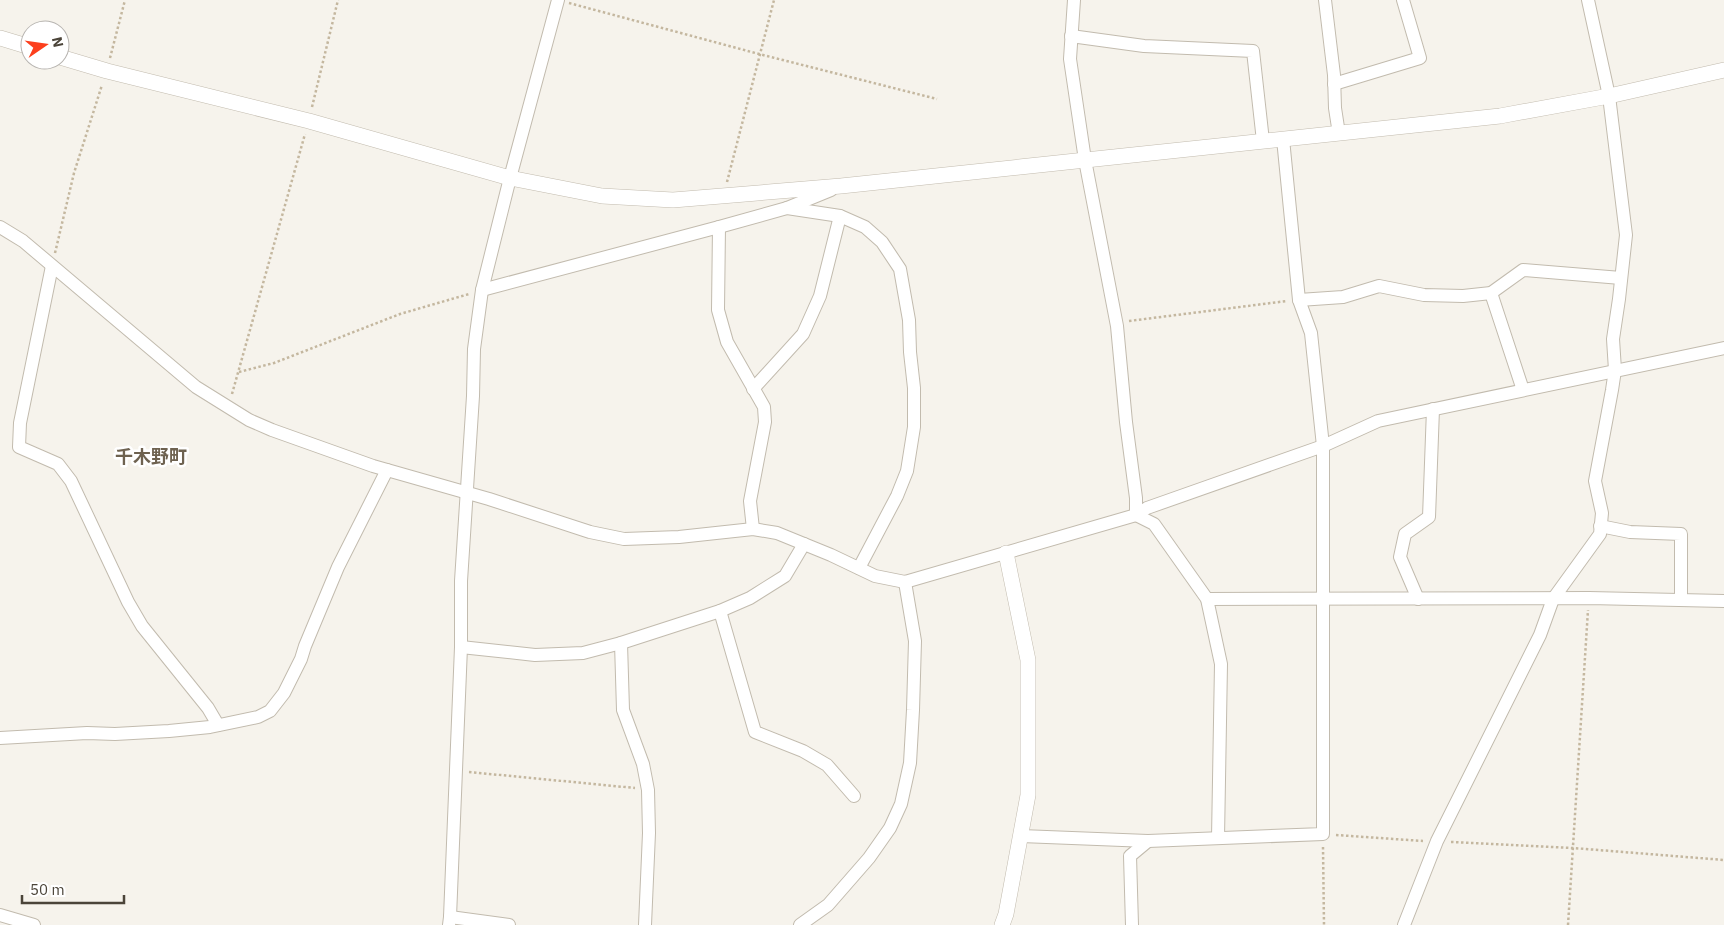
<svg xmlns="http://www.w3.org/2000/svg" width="1724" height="925" viewBox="0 0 1724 925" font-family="'IBM Plex Sans','Noto Sans JP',sans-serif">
	<rect width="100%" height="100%" fill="#f6f3ec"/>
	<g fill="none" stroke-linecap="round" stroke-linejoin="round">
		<defs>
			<g id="minor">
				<path d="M1074,0L1070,59L1085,160L1117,326L1126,422L1136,498V515"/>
				<path d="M1325,0L1334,75L1335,108L1339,134"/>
				<path d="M1071,36L1144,46L1253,51L1263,141"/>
				<path d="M1334,84L1420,58L1403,0"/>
				<path d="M787,208L840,216L865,227L882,242L900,269L909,320L910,352L914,388V427L907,471L897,496L859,568"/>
				<path d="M0,227L23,241L196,387L249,420L272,430L373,466L489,499L590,532L624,539L679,537L753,529L777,533L831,555L875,576L905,582L1136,515L1147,508L1323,446L1378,421L1724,348"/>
				<path d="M719,227L718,310L727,342L764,407L765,422L750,501L753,529"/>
				<path d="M52,266L20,423L19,447L58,464L71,481L128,602L142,626L208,708L218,725"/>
				<path d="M482,290L719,227L787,208L831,190"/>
				<path d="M1491,293L1523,390"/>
				<path d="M1299,300L1343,297L1379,286L1424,295L1463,296L1491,293L1523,270L1621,278"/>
				<path d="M753,389L803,334L820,296L840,216"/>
				<path d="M1136,515L1154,524L1207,599L1221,664L1218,838"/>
				<path d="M1600,526L1630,532L1681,534V600"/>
				<path d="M1207,599L1589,598L1724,601"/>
				<path d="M1418,599L1400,557L1405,534L1429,517L1433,409"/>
				<path d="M720,611L755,732L803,751L827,765L854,796"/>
				<path d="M621,643L623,710L643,764L648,790L649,833L645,925"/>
				<path d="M461,647L535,655L583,653L621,643L720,611L750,598L785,576L804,544"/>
				<path d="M0,738L87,733L115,734L169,731L210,727L258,717L270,711L284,693L301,659L305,646L338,567L387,470"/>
				<path d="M1021,836L1148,841"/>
				<path d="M0,915L34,925"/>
				<path d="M450,917L509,925"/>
				<path d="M449,925L450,917L461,647V581L473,396L474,349L482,290L510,178L558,0"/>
				<path d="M800,925L828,905L869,858L890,828L901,804L910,763L913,710L915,641L905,582"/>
				<path d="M1132,925L1130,856L1148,841L1323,834V446L1311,333L1299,300L1283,139"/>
				<path d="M1404,925L1437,841L1540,635L1553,599L1600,534L1602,513L1595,481L1612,390L1615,370L1613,339L1619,299L1626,235L1609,96L1588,0"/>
			</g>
			<g id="tertiary">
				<path d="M0,38L30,47"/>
				<path d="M60,57L107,71L309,121L510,178L602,196L673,200L841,186L1500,116L1609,96L1724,70"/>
				<path d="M1002,925L1006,914L1028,795V660L1006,553"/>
			</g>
		</defs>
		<!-- minor casing -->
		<use href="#minor" stroke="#c2bbae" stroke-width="14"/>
		<!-- tertiary casing -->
		<use href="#tertiary" stroke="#c2bbae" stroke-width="16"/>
		<!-- path -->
		<g stroke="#c4b79f" stroke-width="2.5" stroke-dasharray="2.5 2.5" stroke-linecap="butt">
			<path d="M569,3L759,54L937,99"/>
			<path d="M110,58L125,0"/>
			<path d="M312,107L338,0"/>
			<path d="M727,182L774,0"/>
			<path d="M55,253L74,173L102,85"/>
			<path d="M1129,321L1287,301"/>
			<path d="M239,372L274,363L400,314L469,294"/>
			<path d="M232,394L305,134"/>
			<path d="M469,772L635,788"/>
			<path d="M1336,835L1423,841"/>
			<path d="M1451,842L1573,848L1724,860"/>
			<path d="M1323,847L1324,925"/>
			<path d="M1568,925L1588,610"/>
		</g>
		<!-- minor -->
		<use href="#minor" stroke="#fff" stroke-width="12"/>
		<!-- tertiary -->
		<use href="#tertiary" stroke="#fff" stroke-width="15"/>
	</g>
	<g text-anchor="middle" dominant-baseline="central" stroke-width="5" stroke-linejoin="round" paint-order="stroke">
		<!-- quarter labels -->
		<g font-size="18" font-weight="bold" fill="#6e6250" stroke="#fff">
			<text x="151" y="456">千木野町</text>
		</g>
	</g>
	<!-- north arrow -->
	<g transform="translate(45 45) rotate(77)"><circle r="24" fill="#ffffff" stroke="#b7b4b0"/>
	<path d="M0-4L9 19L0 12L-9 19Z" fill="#fc3f1d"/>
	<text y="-8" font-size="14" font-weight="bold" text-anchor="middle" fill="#4b4439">N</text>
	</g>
	<!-- scale -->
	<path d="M22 895v8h102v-8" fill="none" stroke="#4b4439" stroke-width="2.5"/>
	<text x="30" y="895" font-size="15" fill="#4b4439" stroke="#ffffff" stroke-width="4" paint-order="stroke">50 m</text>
</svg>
